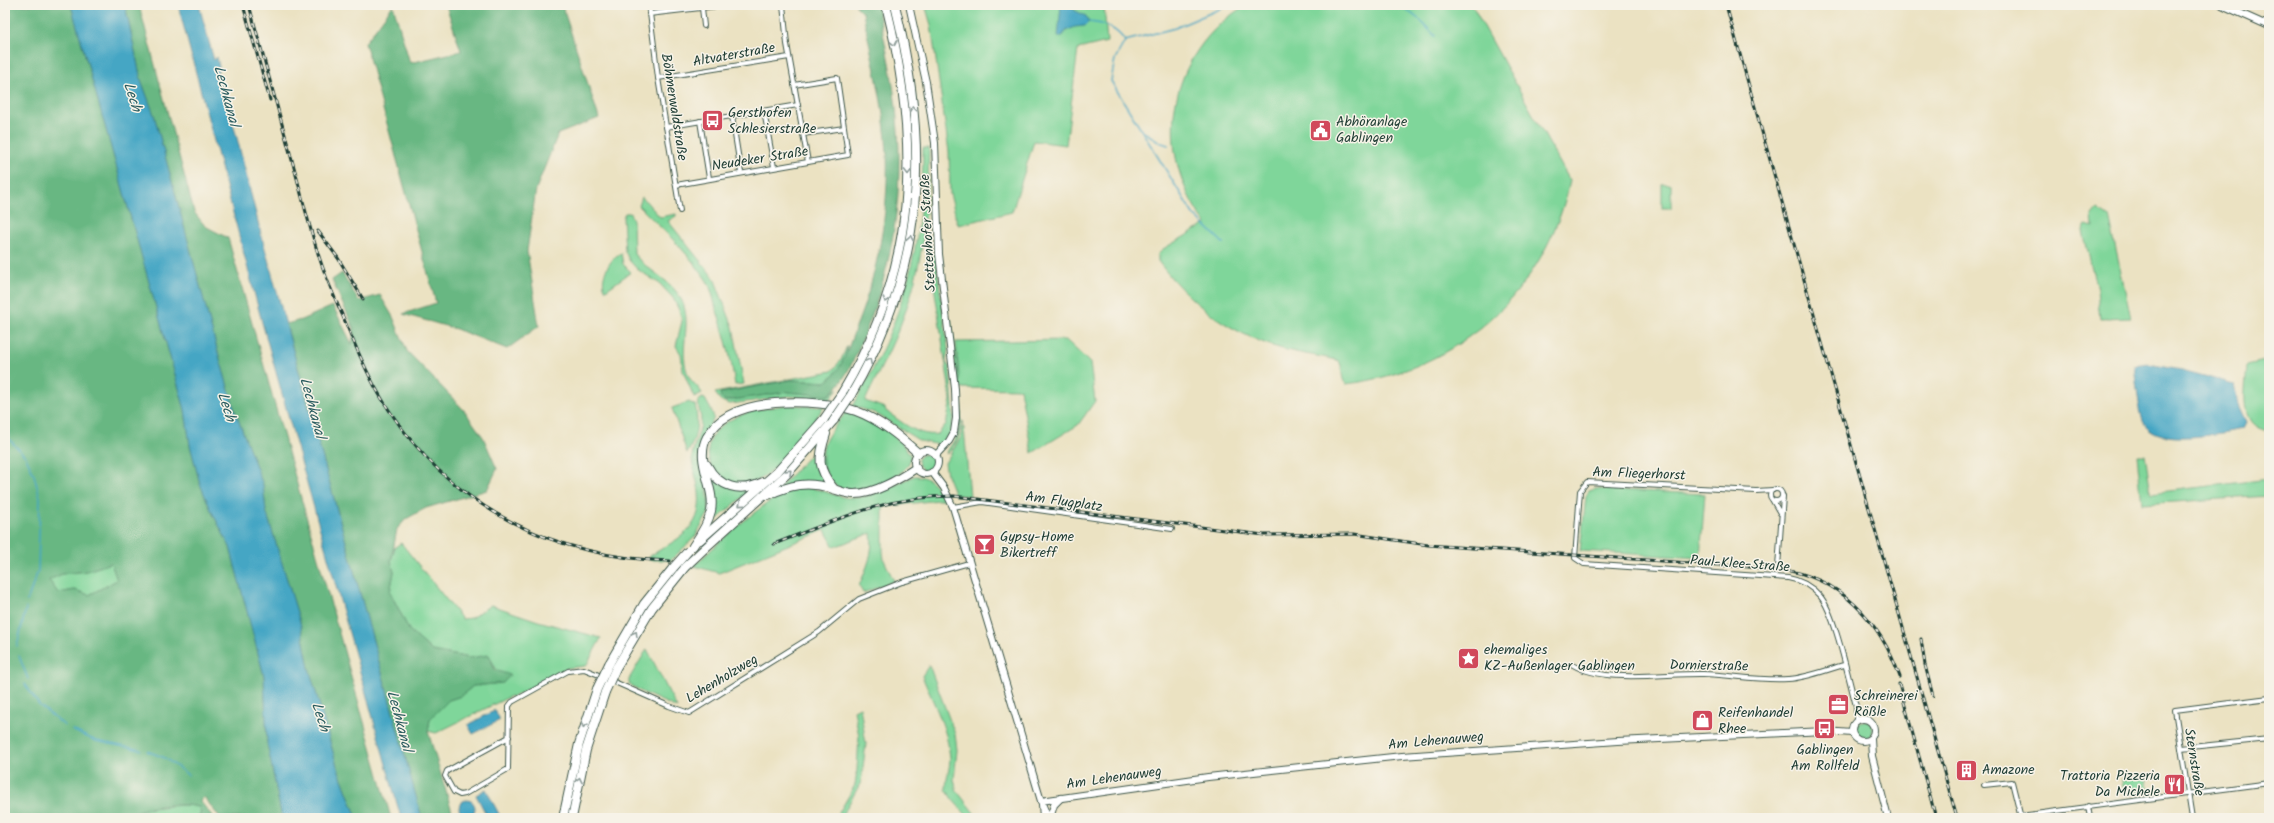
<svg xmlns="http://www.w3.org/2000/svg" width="2274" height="823" viewBox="0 0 2274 823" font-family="Kalam,sans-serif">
	<rect width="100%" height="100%" fill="#f7f3e8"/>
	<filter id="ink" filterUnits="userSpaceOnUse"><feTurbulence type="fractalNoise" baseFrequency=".025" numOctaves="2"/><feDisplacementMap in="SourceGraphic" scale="8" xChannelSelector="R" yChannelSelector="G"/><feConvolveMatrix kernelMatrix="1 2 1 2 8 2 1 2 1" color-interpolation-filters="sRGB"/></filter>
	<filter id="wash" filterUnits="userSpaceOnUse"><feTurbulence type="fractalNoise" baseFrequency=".012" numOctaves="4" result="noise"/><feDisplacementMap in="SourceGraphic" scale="16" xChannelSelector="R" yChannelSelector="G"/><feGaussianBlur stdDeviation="0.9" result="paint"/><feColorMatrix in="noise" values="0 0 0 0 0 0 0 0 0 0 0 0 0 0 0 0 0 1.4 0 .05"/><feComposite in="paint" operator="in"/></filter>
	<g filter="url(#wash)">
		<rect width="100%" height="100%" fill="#ebe2c2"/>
		<!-- green -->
		<g fill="#7fd69a" stroke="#4f8a67">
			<path d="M925,5H1104L1107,42L1078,49L1066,145L1034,141L1012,212L958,225L950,194L949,152L931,25Z"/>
			<path d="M1246,5H1472L1570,181C1546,291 1458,371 1346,384C1339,378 1345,365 1337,360C1320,356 1303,354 1286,350C1234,336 1189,304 1158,261V254L1163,249L1206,224C1151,151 1166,53 1246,5Z"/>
			<path d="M923,148H929C928,200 925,251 909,301C898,336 880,369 865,401L885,408L886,411C902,422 918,437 938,434L946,424L951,400L929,252L932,256L935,253L948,349L946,362L950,368L954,418L950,434L940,445L920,441L875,413L853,406C904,317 923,251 923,148Z"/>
			<rect x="1662" y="184" width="9" height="24"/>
			<path d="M642,197L660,217L676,214V216L668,221L714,278L733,327L744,384L735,385C731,357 724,331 715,305C713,297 711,288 707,281C688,252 663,230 639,206Z"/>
			<path d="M2098,209L2109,217L2131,318L2100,319L2097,290L2083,231L2086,225L2093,227L2092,216Z"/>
			<path d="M625,213H630L633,220L634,254C648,272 672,279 682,301C693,325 677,351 689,377C692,383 698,386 702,393L694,397L683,371L681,354L676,346L682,321L679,310L673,298L660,284L637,269L629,260L625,251L623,217Z"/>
			<path d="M621,253L623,264L631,272L606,290C598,280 610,258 621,253Z"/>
			<path d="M951,319C954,348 965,403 960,430C959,440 953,447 947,454L946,453L957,436L959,424L958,389L949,321Z"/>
			<path d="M1066,340L1090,363L1095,401L1078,425L1032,453L1020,389L960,388L956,342Z"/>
			<path d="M847,346C847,361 837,373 826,382L791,380L721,393L726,401L787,392L828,396L838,388L829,401L790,396L730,404L721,401L715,393L832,371L841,360Z"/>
			<path d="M2269,360V431C2236,427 2246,388 2247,365Z"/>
			<path d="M702,398L705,399C718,422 715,415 703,437L709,512L695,537L671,560H649L650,556C676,539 703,531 699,493C698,481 692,469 692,457C693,444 701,433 701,421C701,413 697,407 699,400Z"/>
			<path d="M689,402L695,405C699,420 697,440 687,453L672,408Z"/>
			<path d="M787,405L824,407C810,427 778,471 757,481C719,499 688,450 724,424C742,411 766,408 787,405Z"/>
			<path d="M846,412C868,419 899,433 910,455C914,473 872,490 857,492C831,494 818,467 824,445C827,434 839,422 846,412Z"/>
			<path d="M963,421L964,428L970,496L955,495L947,475L945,463L961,437Z"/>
			<path d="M819,446L826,484L779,488Z"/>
			<path d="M930,454L934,458L935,464L930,470L924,471L919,466L918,459L922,455Z"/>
			<path d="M2137,455H2145L2151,493L2269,479V496L2142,504Z"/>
			<path d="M708,472L715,480L751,490L708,527L711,520Z"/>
			<path d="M914,476C930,475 938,488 946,499L883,507V551L884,560L894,581L863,593L859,586C867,567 874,553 871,533L834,547L825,530L719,573L694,566C715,546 770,493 798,488C819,485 835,499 854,498C874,497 896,484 914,476Z"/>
			<path d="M1595,489L1705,494L1700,558L1580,551L1586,496L1589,491Z"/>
			<path d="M401,543L462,619L471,618L491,605L538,621L601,638L586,666L568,668L513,697L511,696L436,733L428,731L430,719L449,700L461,696L473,686L503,683L489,655L470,658L432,651L409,630L390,592L394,572L391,561L395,547Z"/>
			<path d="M111,563L117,580L89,595L75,590L58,593L49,580L62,574L87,571Z"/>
			<path d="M647,649L677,708L642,692L629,684V679Z"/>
			<path d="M929,665L955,734L957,750L954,780L957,791L978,818H969L952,799L946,789C946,778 950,769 950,758C948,729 933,702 922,676Z"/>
			<path d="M860,707L866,744L861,782L841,818H836L855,785L857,770L859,736L854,710Z"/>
			<circle cx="1864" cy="730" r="9"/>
			<path d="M2147,775L2149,790L2124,794L2122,779Z"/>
			<path d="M188,805L199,807L201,814L196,818L177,816L173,818H131V813C150,807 169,806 188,805Z"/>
		</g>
		<!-- forest -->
		<g fill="#67b782" stroke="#437a5b" fill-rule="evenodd">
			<path d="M5,5H71L185,410L190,445L200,484L211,510L230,547L264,676L267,743L282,818H220L204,797L200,801L214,818H196L201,814L199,807C178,802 152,806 131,813V818H5ZM111,563L117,580L89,595L75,590L58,593L49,580L62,574L87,571Z"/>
			<path d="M125,5H139L194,212L205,226L228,238L391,818H357L337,766L309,668L300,622L266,511L263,485L235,411L217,349L154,115L141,80Z"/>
			<path d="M393,5L410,63L461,51L446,5H562L599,118L558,134L536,189L527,251L539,326L507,349L456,329L403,314L436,303L365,43Z"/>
			<path d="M855,5H877C885,43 894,81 897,119C904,192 893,266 865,333C856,355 847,380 828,396L787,392L726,401L721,398L720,393L791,380L826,382C844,368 848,347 856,327C878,272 889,213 887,154C885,107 872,60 863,13Z"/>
			<path d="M342,273L359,301L380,295L393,317L407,351L463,409L483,437L497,469L487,490L426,508L406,519L397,529L391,561L394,572L390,592L409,630L432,651L470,658L489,655L495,670L510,675L503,683L473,686L461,696L449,700L430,719L428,731L430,738L454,818H422L286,324L301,320L333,306L352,344L354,329L332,280Z"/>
		</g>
		<!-- water -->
		<g fill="#44a6c4" stroke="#32727c">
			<path d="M71,5H125L141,80L154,115L217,349L235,411L263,485L266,511L300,622L309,668L337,766L357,818H282L267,743L264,676L230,547L211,510L200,484L190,445L185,410Z"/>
			<path d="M178,5H199L214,60L217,57L219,67L217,73L236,134L261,234L422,818H401L263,326Z"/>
			<path d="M1061,5H1072L1074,10L1086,16L1089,22L1085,26L1075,27L1066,31L1061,37H1058Z"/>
			<path d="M2148,364L2182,370L2234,384L2239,408L2246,423L2243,429C2219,433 2159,448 2144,423C2139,414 2136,378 2134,366Z"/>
			<path d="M495,710L500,720L473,734L468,725Z"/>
			<path d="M486,789L501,818H488L476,795Z"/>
			<circle cx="467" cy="808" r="8"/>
		</g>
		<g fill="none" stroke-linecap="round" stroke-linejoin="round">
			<!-- stream -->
			<g stroke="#44a6c4" stroke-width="1.5">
				<path d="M1400,5L1420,20L1435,36"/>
				<path d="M1089,22C1104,23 1117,29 1125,41"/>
				<path d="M1142,131L1162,143L1168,145"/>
				<path d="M1224,244L1193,214L1111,81L1115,59L1125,41L1175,28L1229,5"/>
				<path d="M5,421V422"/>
				<path d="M7,430L9,439L26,457L34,475L40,498L38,571L27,601"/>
				<path d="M17,646L26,608"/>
				<path d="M19,656L28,679"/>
				<path d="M25,684L39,705L65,726"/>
				<path d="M72,730L96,741L141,750"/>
				<path d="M147,751L165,758L188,775"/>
			</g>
		</g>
	</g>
	<g filter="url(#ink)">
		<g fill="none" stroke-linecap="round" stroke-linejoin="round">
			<defs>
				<g id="street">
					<path d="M649,5L658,78L680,211"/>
					<path d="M783,5L787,44L808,162"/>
					<path d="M702,8L704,26"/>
					<path d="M649,14L726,5"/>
					<path d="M658,78L789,57"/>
					<path d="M764,111L774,167"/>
					<path d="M732,116L741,173"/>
					<path d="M700,121L709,178"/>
					<path d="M666,127L798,105"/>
					<path d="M803,134L844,128"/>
					<path d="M676,185L848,155L837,78L794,85"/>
					<circle cx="1776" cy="495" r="6"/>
					<path d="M1773,490L1756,491L1587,482L1580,491L1575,558L1584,564L1788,578C1801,580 1811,586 1820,596C1835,613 1849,681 1856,706L1863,718"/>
					<path d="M1773,501L1780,513"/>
					<path d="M953,507L982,502L1172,529"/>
					<path d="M1778,567L1783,496"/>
					<path d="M1573,665C1606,684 1665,673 1703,674C1731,675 1760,681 1788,679C1807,678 1826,670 1844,665"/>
					<path d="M610,680L669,706L689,713L819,632L859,599L902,582L969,563"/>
					<path d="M1856,721V707"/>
					<path d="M509,737L447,771L445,776L454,792L460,795L465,794L508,769L509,706L512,702L568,671L584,669L604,677"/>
					<path d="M2181,748L2269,739"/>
					<path d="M1984,785L2012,782L2021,818"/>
					<path d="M2088,806L2090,818"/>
					<path d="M2020,816L2269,783"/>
					<path d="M2192,818L2175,710L2269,698"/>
				</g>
				<g id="secondary">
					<path d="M909,5L926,82L935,143L939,254L955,389L956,418L954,432L949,441L936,455"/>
					<path d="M2222,5L2269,26"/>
					<circle cx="926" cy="462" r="12"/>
					<path d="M932,472L944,488L953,507L1041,801L1048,818"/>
					<circle cx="1863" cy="730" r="11"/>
					<path d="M1871,739L1872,756L1888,818"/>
					<path d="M1041,801L1208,777L1402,756L1618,741L1825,731L1852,733"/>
					<path d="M1042,804L1043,818"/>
					<path d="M1050,818L1054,805L1061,798"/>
				</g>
				<g id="highway">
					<path d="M842,393C918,266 921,146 886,5"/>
					<path d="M851,395C926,267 930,147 895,5"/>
					<path d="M826,434C818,458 817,468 834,489"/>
					<path d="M707,465C719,488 740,493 763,482"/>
					<path d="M768,495C790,485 807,481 830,488C838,490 846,494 854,494C875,494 899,479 916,468"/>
					<path d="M700,540L777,472L824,419"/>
					<path d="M693,546C700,536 708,524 711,511C716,487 694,461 707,437C729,394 817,398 856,411C880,420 899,436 918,453"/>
					<path d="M704,549L788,473L834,420"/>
					<path d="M609,664L644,604L673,568"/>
					<path d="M616,668L652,608L685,567"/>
					<path d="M563,818L579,744L597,689"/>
					<path d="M572,818L586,750L605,692"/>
				</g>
			</defs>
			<!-- street casing -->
			<use href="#street" stroke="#3e5649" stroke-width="6"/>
			<!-- secondary casing -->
			<use href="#secondary" stroke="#3e5649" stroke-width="8"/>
			<!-- highway casing -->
			<use href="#highway" stroke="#3e5649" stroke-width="10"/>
			<!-- street -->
			<use href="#street" stroke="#fff" stroke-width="4"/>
			<!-- secondary -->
			<use href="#secondary" stroke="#fff" stroke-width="6"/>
			<!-- highway -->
			<use href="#highway" stroke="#fff" stroke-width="8"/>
			<defs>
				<g id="rail">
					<path d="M243,5L270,100"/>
					<path d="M249,5C264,60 280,116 295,171C304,204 312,239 324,271C331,291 341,311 349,331C361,358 372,385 389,410C453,508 554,558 670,561"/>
					<path d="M1726,5L1957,818"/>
					<path d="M318,231L338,258L363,299"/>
					<path d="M774,544C837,520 884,496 954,496L1264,535L1354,534L1428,545L1778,569C1840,576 1880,621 1900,677"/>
					<path d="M1921,639L1925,665L1933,696"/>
					<path d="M1899,684L1936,818"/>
				</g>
			</defs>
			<!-- rail casing -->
			<use href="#rail" stroke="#1f3d34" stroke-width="3"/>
			<!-- rail -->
			<use href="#rail" stroke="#f7f3e8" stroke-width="1.5" stroke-dasharray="4.5" stroke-linecap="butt"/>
			<defs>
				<g id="highway-bridge">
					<path d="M824,419L842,393"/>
					<path d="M834,420L851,395"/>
					<path d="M685,567L704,549"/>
					<path d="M673,568L689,550"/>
					<path d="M597,689L609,664"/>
					<path d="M605,692L616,668"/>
				</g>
			</defs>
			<!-- highway-bridge casing -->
			<use href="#highway-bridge" stroke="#3e5649" stroke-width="10" stroke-linecap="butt"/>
			<!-- highway-bridge -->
			<use href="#highway-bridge" stroke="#fff" stroke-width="8"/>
		</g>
		<!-- one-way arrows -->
		<defs><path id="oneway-chevron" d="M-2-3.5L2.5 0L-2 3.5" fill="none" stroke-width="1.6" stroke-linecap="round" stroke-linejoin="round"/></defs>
		<g stroke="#8f9e9a">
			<use href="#oneway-chevron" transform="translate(894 43) rotate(78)"/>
			<use href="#oneway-chevron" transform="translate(913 109) rotate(-96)"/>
			<use href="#oneway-chevron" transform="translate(908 172) rotate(91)"/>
			<use href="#oneway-chevron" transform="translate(910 238) rotate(-80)"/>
			<use href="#oneway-chevron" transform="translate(886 300) rotate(109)"/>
			<use href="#oneway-chevron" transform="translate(869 361) rotate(-63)"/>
			<use href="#oneway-chevron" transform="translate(789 472) rotate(-44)"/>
			<use href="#oneway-chevron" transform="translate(741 504) rotate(139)"/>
			<use href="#oneway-chevron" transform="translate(635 634) rotate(-59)"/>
			<use href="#oneway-chevron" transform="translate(584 725) rotate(107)"/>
			<use href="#oneway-chevron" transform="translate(579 780) rotate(-78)"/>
		</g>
	</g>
	<!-- icons -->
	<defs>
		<symbol id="bus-square" viewBox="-11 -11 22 22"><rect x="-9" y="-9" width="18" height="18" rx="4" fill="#d1495b" stroke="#f7f3e8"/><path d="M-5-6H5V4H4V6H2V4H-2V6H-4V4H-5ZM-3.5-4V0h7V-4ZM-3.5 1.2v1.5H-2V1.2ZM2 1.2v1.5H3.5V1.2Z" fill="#fff"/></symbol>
		<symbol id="civic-square" viewBox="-11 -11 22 22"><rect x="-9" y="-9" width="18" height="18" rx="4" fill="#d1495b" stroke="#f7f3e8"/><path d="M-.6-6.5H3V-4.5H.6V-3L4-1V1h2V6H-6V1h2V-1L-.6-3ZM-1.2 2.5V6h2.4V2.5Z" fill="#fff"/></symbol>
		<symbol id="bar-square" viewBox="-11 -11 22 22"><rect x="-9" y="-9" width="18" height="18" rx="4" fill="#d1495b" stroke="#f7f3e8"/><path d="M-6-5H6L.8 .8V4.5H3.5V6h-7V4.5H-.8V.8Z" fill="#fff"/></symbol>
		<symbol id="sight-square" viewBox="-11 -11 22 22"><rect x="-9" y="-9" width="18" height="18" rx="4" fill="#d1495b" stroke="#f7f3e8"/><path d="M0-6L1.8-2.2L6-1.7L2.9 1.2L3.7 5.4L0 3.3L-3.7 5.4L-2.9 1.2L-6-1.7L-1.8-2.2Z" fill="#fff"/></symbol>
		<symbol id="office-square" viewBox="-11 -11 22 22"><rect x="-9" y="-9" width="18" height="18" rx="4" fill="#d1495b" stroke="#f7f3e8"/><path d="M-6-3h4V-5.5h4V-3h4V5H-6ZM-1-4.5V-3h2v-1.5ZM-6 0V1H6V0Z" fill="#fff"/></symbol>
		<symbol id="shop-square" viewBox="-11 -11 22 22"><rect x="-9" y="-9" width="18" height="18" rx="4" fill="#d1495b" stroke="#f7f3e8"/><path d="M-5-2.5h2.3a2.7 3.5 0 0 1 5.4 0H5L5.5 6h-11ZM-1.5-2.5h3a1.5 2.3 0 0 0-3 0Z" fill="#fff"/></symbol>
		<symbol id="building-square" viewBox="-11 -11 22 22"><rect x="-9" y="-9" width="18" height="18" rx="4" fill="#d1495b" stroke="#f7f3e8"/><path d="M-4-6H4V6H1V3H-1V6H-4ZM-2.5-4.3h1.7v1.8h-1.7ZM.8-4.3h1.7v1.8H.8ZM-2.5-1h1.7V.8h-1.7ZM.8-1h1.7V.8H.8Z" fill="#fff"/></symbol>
		<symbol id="restaurant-square" viewBox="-11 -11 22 22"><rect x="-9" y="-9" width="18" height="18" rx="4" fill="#d1495b" stroke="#f7f3e8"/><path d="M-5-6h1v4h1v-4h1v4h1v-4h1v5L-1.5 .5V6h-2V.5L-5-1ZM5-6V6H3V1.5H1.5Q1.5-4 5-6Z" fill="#fff"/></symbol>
	</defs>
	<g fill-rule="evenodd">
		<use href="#bus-square" x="700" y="108" width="25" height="25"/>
		<use href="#civic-square" x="1308" y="118" width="25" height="25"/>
		<use href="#bar-square" x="972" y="532" width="25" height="25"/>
		<use href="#sight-square" x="1456" y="646" width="25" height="25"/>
		<use href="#office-square" x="1826" y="692" width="25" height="25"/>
		<use href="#shop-square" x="1690" y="708" width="25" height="25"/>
		<use href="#bus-square" x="1812" y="716" width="25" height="25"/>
		<use href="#building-square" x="1954" y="758" width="25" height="25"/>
		<use href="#restaurant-square" x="2162" y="772" width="25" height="25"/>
	</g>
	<g text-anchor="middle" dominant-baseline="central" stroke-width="3" stroke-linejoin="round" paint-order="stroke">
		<!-- street labels -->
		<g font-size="14" fill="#1f3d34" stroke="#f7f3e8">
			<text transform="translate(734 55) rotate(-10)">Altvaterstraße</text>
			<text transform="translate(674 107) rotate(81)">Böhmerwaldstraße</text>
			<text transform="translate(760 159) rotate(-9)">Neudeker Straße</text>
			<text transform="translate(928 233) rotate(-93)">Stettenhofer Straße</text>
			<text transform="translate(1639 474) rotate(2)">Am Fliegerhorst</text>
			<text transform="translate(1064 502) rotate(8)">Am Flugplatz</text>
			<text transform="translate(1740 564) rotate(4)">Paul-Klee-Straße</text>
			<text transform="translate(1709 666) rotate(1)">Dornierstraße</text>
			<text transform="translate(722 679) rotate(-31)">Lehenholzweg</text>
			<text transform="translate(1436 741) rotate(-5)">Am Lehenauweg</text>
			<text transform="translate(2194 762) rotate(81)">Sternstraße</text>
			<text transform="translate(1114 778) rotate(-8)">Am Lehenauweg</text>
		</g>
		<!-- poi labels -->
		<g font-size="14" fill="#1f3d34" stroke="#f7f3e8" text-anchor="start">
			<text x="728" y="113">Gersthofen<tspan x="728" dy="16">Schlesierstraße</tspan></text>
			<text x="1336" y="122">Abhöranlage<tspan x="1336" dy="16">Gablingen</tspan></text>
			<text x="1000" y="537">Gypsy-Home<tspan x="1000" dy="16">Bikertreff</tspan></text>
			<text x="1484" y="650">ehemaliges<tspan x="1484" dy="16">KZ-Außenlager Gablingen</tspan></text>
			<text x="1854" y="696">Schreinerei<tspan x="1854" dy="16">Rößle</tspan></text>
			<text x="1718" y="713">Reifenhandel<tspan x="1718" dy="16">Rhee</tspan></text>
			<text x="1825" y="750" text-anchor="middle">Gablingen<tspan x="1825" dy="16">Am Rollfeld</tspan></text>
			<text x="1982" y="770">Amazone</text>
			<text x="2160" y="776" text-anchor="end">Trattoria Pizzeria<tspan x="2160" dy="16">Da Michele</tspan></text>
		</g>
		<!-- water labels -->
		<g font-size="15" font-style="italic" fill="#2a5c5f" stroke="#f7f3e8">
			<text transform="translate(226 96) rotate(75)">Lechkanal</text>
			<text transform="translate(132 97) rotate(73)">Lech</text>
			<text transform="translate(226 407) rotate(73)">Lech</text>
			<text transform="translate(312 408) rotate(75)">Lechkanal</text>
			<text transform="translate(320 717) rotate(73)">Lech</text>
			<text transform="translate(399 721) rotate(75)">Lechkanal</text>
		</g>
	</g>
	<!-- margin -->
	<rect width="2274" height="823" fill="none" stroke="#f7f3e8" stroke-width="20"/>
</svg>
